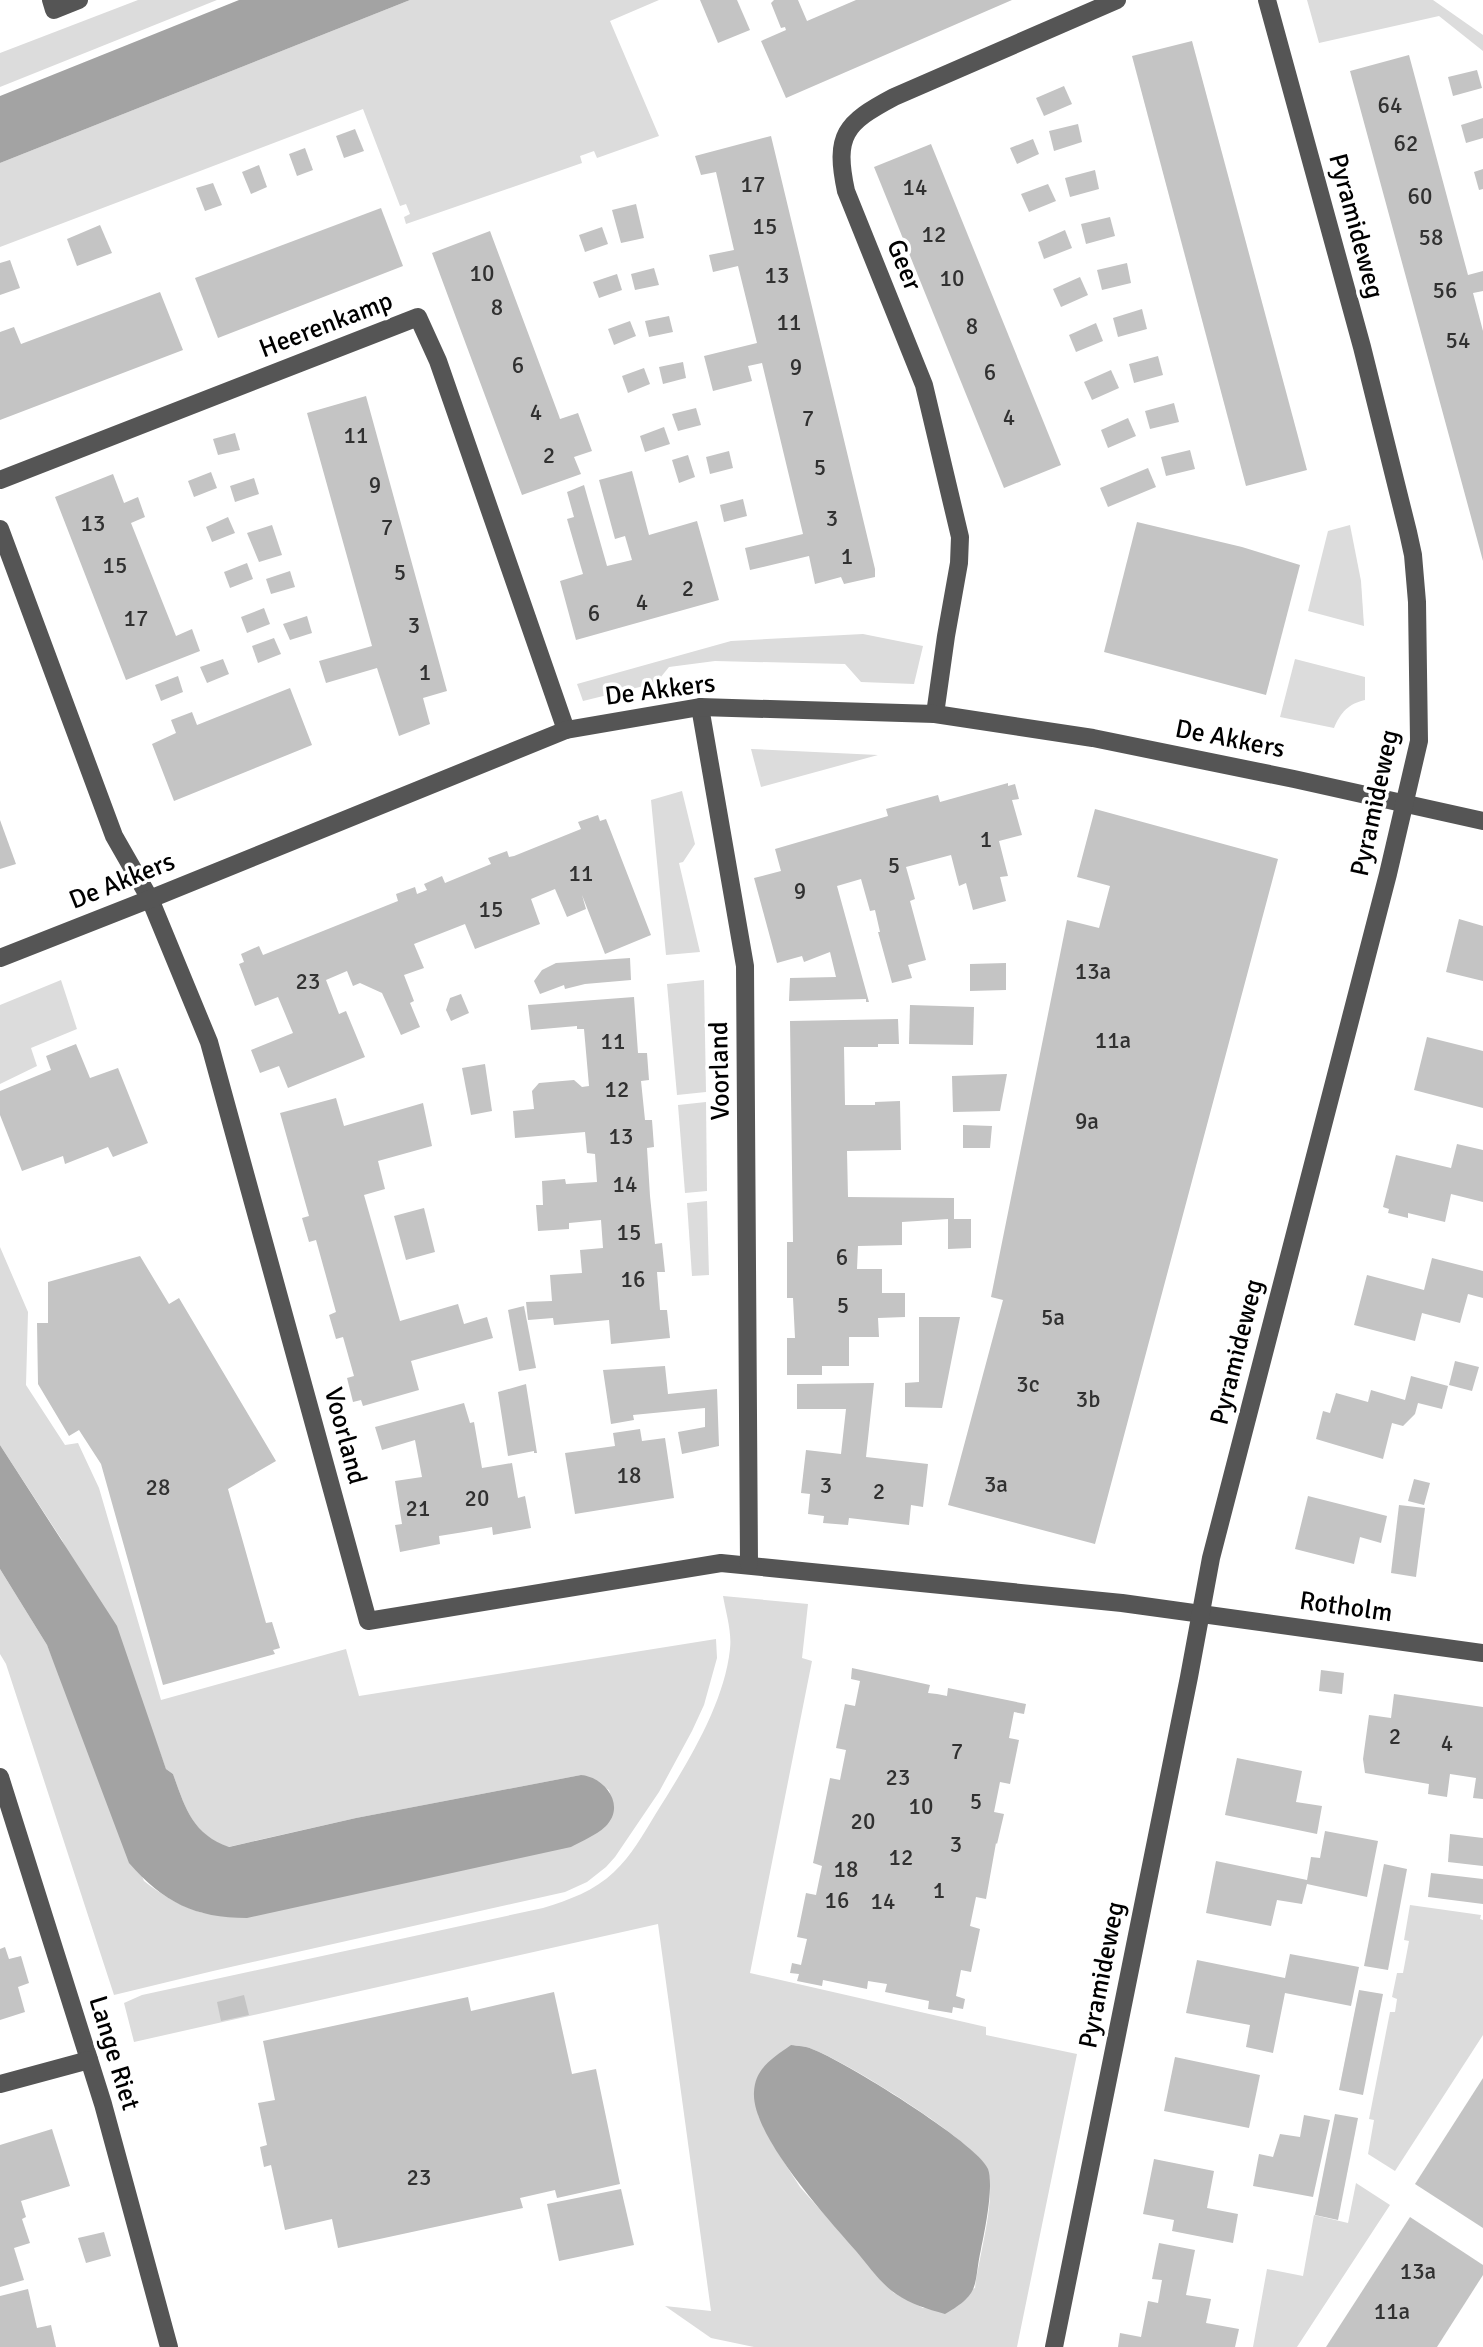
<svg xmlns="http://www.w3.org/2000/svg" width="1483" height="2347" viewBox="0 0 1483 2347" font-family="Signika,sans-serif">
	<rect width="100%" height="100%" fill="#fff"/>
	<!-- green -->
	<g fill="#dcdcdc" fill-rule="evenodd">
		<path d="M138,0H217L0,87V53Z"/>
		<path d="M410,0H659L610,21L659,136L597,158L594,151L580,156L582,163L406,224L404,217L410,214L406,204L400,206L363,109L0,247V163Z"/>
		<path d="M1307,0H1433L1483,35V51L1439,16L1319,43Z"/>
		<path d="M1350,525L1361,581L1364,626L1308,611L1328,531Z"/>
		<path d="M863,634L923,646L914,684L861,682L845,664L715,661L669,667L656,683L583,701L577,684L731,641Z"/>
		<path d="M1295,659L1365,677V700C1348,704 1341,712 1334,728L1280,717Z"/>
		<path d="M751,749L878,755L761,787Z"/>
		<path d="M682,791L695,844L683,862L679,863L700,952L666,955L651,800Z"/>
		<path d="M61,980L77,1029L31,1048L37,1066L0,1084V1005Z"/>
		<path d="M704,980L706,1092L677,1095L667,984Z"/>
		<path d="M706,1102L707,1191L685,1193L678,1105Z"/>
		<path d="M707,1201L709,1275L692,1276L687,1203Z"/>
		<path d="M0,1247L28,1312L26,1385L65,1445L78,1443L99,1488L161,1700L346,1649L359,1696L716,1639L717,1658L704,1705L692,1731L659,1792L615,1857L606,1867L587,1882L565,1892L213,1971L114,1995L6,1664L0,1654V1569L47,1645L144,1881C163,1896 180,1906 203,1913L604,1828C614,1815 614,1805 609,1790L581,1775L356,1818L228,1847C192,1834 185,1807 173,1774L166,1769L144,1709L62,1540L0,1445Z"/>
		<path d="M723,1596L808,1604L802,1658L812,1661L750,1973L986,2027V2035L1077,2054L1017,2347H754L711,2338L665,2306L711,2311L658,1924L134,2042L124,2003L142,1995L543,1908C569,1900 594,1891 614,1872C631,1856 643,1835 655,1815C685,1767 724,1706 730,1649C732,1632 726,1613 723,1596ZM791,2045C798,2046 806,2046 812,2049C842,2059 981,2144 988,2171C996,2201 979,2255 975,2288L923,2308L894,2293L800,2187L773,2145L758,2115Z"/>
		<path d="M1410,1905L1481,1915L1480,1919L1483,1920V2035L1395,2171L1368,2154L1374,2120L1369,2119L1390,2012H1395L1397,1999L1392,1997L1397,1973H1403L1409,1941L1404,1940Z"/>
		<path d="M1356,2183L1390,2205L1297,2347H1253L1267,2269L1303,2276L1314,2215L1348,2223Z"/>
	</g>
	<!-- water -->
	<g fill="#a3a3a3">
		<path d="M239,0H410L0,163V96Z"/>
		<path d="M0,1445L117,1626L166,1769L173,1774C185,1807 192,1834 229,1847L356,1818L581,1775C605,1777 627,1806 605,1827C596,1835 582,1841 571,1847L247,1918C195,1918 163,1902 129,1863L47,1645L0,1569Z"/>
		<path d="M791,2045C798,2046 806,2046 812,2049C841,2059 979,2144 988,2169C994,2186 985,2230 981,2249C973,2285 982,2293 945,2314C927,2309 911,2304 896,2294C881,2284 868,2265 856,2251C828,2219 751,2135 754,2092C755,2068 773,2058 791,2045Z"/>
	</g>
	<!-- building -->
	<g fill="#c4c4c4">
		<path d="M700,0H737L750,30L718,43Z"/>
		<path d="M774,0H798L807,21L856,0H1012L786,98L761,41L786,30L785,27L781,28L771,3Z"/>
		<path d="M1192,41L1307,470L1246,486L1132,56Z"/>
		<path d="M1409,55L1468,275L1483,271V291L1473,293L1483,331V561L1350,71Z"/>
		<path d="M1477,70L1482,88L1453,96L1448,77Z"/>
		<path d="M1064,86L1072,104L1044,116L1036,98Z"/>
		<path d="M1483,118V138L1466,143L1461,125Z"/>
		<path d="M1078,124L1082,142L1054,151L1049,131Z"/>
		<path d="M355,129L364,151L344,158L336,136Z"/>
		<path d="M771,136L875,569V577L844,584L841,577L815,584L809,556L750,570L745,548L803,534L762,363L748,366L752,381L713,391L704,356L757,343L738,266L713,272L709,255L734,250L716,172L701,175L695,156Z"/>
		<path d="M1033,139L1039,154L1017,164L1010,148Z"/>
		<path d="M931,144L1061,465L1004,488L874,167Z"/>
		<path d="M305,148L313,170L297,176L289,154Z"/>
		<path d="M259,165L267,187L251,194L242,172Z"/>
		<path d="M1483,169V189L1479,190L1474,172Z"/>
		<path d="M1095,170L1099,189L1070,197L1065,178Z"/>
		<path d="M213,183L222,205L205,211L196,188Z"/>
		<path d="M1048,184L1056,201L1029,212L1021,194Z"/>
		<path d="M636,204L644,238L621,243L612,210Z"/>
		<path d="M381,208L403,266L218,338L195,278Z"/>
		<path d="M1110,217L1115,236L1086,244L1081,224Z"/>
		<path d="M100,225L112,253L77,266L67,239Z"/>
		<path d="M602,227L608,244L585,252L579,235Z"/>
		<path d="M1065,230L1072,248L1044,259L1038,242Z"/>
		<path d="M490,231L559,416L560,419L578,413L592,451L574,457L581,474L522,495L432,253Z"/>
		<path d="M10,260L20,288L0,295V263Z"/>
		<path d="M1127,263L1131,283L1102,290L1097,270Z"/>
		<path d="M654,268L659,285L635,290L631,274Z"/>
		<path d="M617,274L622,290L599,298L593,282Z"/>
		<path d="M1080,277L1088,295L1061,307L1053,289Z"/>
		<path d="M160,292L183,350L0,420V332L14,327L21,344Z"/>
		<path d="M1142,309L1147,329L1118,337L1113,318Z"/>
		<path d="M669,316L673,332L649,337L645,321Z"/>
		<path d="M630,321L636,336L614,345L608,329Z"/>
		<path d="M1096,323L1103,341L1076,352L1069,335Z"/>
		<path d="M1158,356L1163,375L1134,383L1129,364Z"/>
		<path d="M683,362L686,378L663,384L659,367Z"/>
		<path d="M644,368L650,384L628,393L622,376Z"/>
		<path d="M1111,370L1119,388L1092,400L1084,382Z"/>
		<path d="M366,396L447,691L423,698L430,724L399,736L377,668L326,683L319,661L372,646L307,413Z"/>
		<path d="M1174,403L1179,422L1150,429L1145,411Z"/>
		<path d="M696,408L701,425L678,431L672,414Z"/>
		<path d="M1128,418L1136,436L1108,448L1101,430Z"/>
		<path d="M664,427L670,444L645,452L640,436Z"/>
		<path d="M235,433L240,450L218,455L213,439Z"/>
		<path d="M1190,450L1195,469L1166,476L1161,457Z"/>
		<path d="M729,451L733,468L710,474L706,457Z"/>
		<path d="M688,455L695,477L679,483L672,460Z"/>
		<path d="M1148,468L1156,487L1108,507L1100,488Z"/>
		<path d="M632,471L649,535L697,521L719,600L576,640L560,581L583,574L567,519L574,517L567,492L584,485L607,566L632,560L625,536L615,539L599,480Z"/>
		<path d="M211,472L217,488L194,497L188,481Z"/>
		<path d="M113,474L124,503L138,497L145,517L131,523L176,636L192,629L200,651L126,680L55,497Z"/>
		<path d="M254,478L259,494L235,502L230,486Z"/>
		<path d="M743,499L747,516L724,522L720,505Z"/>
		<path d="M228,517L235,533L212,542L206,527Z"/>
		<path d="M1137,522L1242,547L1300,565L1266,695L1104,652Z"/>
		<path d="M272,525L282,555L259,562L247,533Z"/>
		<path d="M247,563L253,579L230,588L224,572Z"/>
		<path d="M290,571L295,587L271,594L266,579Z"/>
		<path d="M264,608L270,624L247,633L241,617Z"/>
		<path d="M307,616L312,633L290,640L283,624Z"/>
		<path d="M274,638L281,654L258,663L252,646Z"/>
		<path d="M223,659L229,674L207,683L200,667Z"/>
		<path d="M178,676L183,692L161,701L155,685Z"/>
		<path d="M290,688L312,745L174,801L152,744L176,733L171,720L192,712L197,725Z"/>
		<path d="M1008,783V786L1015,784L1019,799L1012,800L1022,835L999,841L1008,876L1000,877L1006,901L973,910L966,883L959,886L951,855L906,867L915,899L910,901L926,960L908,965L912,978L892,983L878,932H880L875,910L870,911L861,879L837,886L869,1002H866V999L789,1001L790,978L836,977L830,952L804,962L802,956L777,963L754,878L781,871L775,849L888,816L886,809L938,795L940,802Z"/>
		<path d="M1095,809L1278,859L1095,1544L948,1505L1003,1300L991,1297L1067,920L1099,928L1110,886L1077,877Z"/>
		<path d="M598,815L600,821L606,819L651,935L605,954L582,895L586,909L567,917L555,889L531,899L540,924L475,949L465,924L414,944L424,968L404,975L414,1001L410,1003L420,1027L401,1035L382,993L360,983L353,986L347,971L326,980L339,1014L346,1011L365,1057L288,1088L279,1066L260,1073L251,1050L293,1033L278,997L255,1006L239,964L244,962L241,954L259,946L263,955L398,901L396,894L415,887L417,894L427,890L424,884L442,876L445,883L491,864L488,858L507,851L509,857L514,856L581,829L578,822Z"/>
		<path d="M0,820L16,864L0,869Z"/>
		<path d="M1459,919L1483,926V981L1446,972Z"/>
		<path d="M630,958L631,980L585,984L565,989L564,985L540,994L534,981L542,970L556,963Z"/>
		<path d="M1006,963V990L970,991V964Z"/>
		<path d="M461,994L469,1013L451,1021L446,1010L450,998Z"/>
		<path d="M634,997L638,1053H647L649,1080L641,1081L645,1120H652L654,1147L647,1148L650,1196L655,1244L662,1243L665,1272H657L660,1310H667L670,1338L611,1344L609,1320L554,1325L553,1318L528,1320L526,1302L552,1301L550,1275L582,1273L580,1250L603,1248L601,1220L569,1223V1229L538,1231L536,1205H543L542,1181L565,1179L566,1184L597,1182L595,1154L587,1153L585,1132L515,1138L513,1111L534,1109L532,1091L539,1083L574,1080L582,1087L589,1086L584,1029H577V1026L531,1030L528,1005Z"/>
		<path d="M910,1005L974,1007L973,1045L909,1044Z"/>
		<path d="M898,1019L899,1044H878V1047H844L845,1105H875V1102L900,1101L901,1150L847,1151L848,1197L954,1198V1219H971V1248L948,1249V1219L902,1222V1245L858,1246L857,1269H882V1293H905V1317L878,1318L879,1337H849V1366H822V1375H787V1338H795L793,1298H787V1242H793L790,1021Z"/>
		<path d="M1427,1037L1483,1051V1108L1414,1090Z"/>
		<path d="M76,1044L90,1078L118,1068L148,1143L113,1157L108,1147L65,1164L63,1156L22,1171L0,1115V1091L51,1070L46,1056Z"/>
		<path d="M485,1064L492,1111L471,1115L462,1068Z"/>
		<path d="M1007,1074L1000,1111L953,1112L952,1076Z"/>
		<path d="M336,1098L344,1126L423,1103L432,1146L378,1161L385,1189L364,1195L400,1321L458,1304L464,1324L487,1317L493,1338L411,1361L419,1390L363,1406L361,1400L353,1402L347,1378L354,1376L343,1337L336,1339L329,1315L336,1312L316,1240L309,1242L302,1218L309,1216L280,1113Z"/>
		<path d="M963,1125L992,1126L990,1148H963Z"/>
		<path d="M1457,1144L1483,1150V1202L1451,1194L1445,1222L1408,1213V1218L1388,1213L1389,1209L1383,1207L1396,1155L1451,1168Z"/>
		<path d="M424,1208L435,1252L406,1260L394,1216Z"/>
		<path d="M140,1256L169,1304L179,1298L276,1461L228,1489L266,1623L272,1622L280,1648L273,1650L275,1654L163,1685L101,1464L79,1430L69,1436L38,1384L37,1323H48V1282Z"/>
		<path d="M1432,1258L1483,1271V1298L1468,1294L1460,1323L1422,1313L1415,1341L1354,1325L1367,1275L1424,1290Z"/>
		<path d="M524,1306L536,1368L519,1371L508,1310Z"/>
		<path d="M919,1317H960L942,1408L905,1407V1383L919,1382Z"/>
		<path d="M1455,1361L1479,1367L1472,1391L1449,1385Z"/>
		<path d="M665,1366L668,1394L717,1389L719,1446L682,1454L678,1432L705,1427V1408L633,1415L634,1420L611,1424L603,1370Z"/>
		<path d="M1411,1376L1448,1386L1442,1409L1418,1403L1415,1414L1403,1426L1392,1423L1383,1459L1316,1439L1323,1411L1330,1413L1336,1393L1368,1402L1371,1390L1405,1400Z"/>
		<path d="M874,1383L866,1457L928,1464L923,1507L911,1505L909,1525L849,1518L848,1525L823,1523L824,1516L808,1514L810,1494L801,1493L806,1450L841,1454L846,1409H797V1384Z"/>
		<path d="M526,1384L537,1453H534V1451L508,1456L498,1392Z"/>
		<path d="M464,1403L470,1423L474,1422L482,1468L512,1463L518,1498L525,1496L531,1528L493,1535L492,1527L464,1532L439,1536L440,1544L400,1552L395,1525L402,1524L395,1481L422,1477L415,1440L382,1450L375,1427Z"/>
		<path d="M640,1429L642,1441L665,1438L674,1498L575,1514L565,1453L615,1446L613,1433Z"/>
		<path d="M1414,1479L1430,1483L1424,1505L1408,1501Z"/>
		<path d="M1308,1496L1387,1516L1381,1543L1360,1537L1354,1564L1295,1549Z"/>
		<path d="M1399,1505L1425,1508L1416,1577L1391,1573Z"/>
		<path d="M852,1668L930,1685L928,1693L937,1694L947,1696L948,1688L1026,1704L1024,1714L1014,1712L1009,1738L1019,1740L1010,1784L1000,1782L994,1812L1004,1814L997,1844L996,1843L986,1899L976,1897L970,1926L980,1929L971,1972L961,1970L956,1996L965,1999L963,2009L953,2007L952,2013L928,2009L929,2001L885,1992L887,1984L868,1981L867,1989L823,1980L822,1986L797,1981L799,1974L790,1973L792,1963L801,1965L807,1939L797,1937L806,1893L816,1895L822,1866L813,1863L830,1778L840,1780L846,1750L836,1748L845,1704L855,1706L860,1681L851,1679Z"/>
		<path d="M1321,1670L1344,1673L1342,1694L1319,1691Z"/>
		<path d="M1394,1694L1483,1707V1799L1473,1798L1476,1778L1450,1774L1447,1797L1428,1794L1429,1784L1365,1773L1363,1759L1369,1715L1391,1718Z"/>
		<path d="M1237,1758L1302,1771L1296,1802L1322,1806L1317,1834L1225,1815Z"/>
		<path d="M1325,1831L1378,1841L1367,1897L1307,1884L1302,1904L1277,1900L1271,1926L1206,1913L1216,1861L1307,1880L1311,1857L1320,1858Z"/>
		<path d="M1450,1834L1483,1838V1866L1448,1862Z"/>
		<path d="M1384,1864L1407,1869L1388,1970L1364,1966Z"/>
		<path d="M1431,1873L1483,1879V1904L1428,1897Z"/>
		<path d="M5,1947L9,1959L21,1956L29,1983L18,1987L25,2012L0,2020V1949Z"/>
		<path d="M1290,1954L1359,1967L1351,2006L1285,1993L1273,2053L1246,2047L1250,2025L1186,2013L1197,1960L1285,1978Z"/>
		<path d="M1359,1990L1383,1994L1363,2095L1339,2090Z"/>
		<path d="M554,1992L572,2074L596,2069L620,2184L557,2198L555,2190L520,2198L523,2208L338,2248L332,2219L285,2230L271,2165L264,2167L260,2147L267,2145L258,2103L275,2100L263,2041L468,1997L471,2011Z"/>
		<path d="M244,1995L249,2015L221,2021L217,2002Z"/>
		<path d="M1175,2057L1260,2075L1249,2128L1164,2111Z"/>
		<path d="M1483,2078V2228L1415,2184Z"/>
		<path d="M1335,2114L1358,2118L1338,2220L1315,2215Z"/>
		<path d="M1304,2115L1330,2120L1313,2197L1253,2186L1259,2154L1273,2157L1280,2134L1300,2137Z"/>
		<path d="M52,2129L70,2186L21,2201L26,2217L22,2219L30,2243L14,2248L24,2280L0,2287V2145Z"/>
		<path d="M1154,2159L1214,2171L1207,2208L1238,2214L1233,2243L1172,2231L1174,2220L1143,2214Z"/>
		<path d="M621,2189L634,2245L559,2261L547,2204Z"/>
		<path d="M1410,2217L1483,2265V2275L1437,2347H1326Z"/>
		<path d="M104,2232L111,2256L86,2263L78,2238Z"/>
		<path d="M1159,2243L1195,2250L1186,2295L1211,2299L1206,2323L1239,2329L1235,2347H1118L1120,2333L1141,2337L1148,2301L1158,2303L1162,2280L1152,2279Z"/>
		<path d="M28,2289L37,2328L51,2325L56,2347H0V2296Z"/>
	</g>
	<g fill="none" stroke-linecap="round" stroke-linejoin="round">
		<!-- minor -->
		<g stroke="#555" stroke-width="18">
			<path d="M51,0L54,10L79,0"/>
			<path d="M0,480L418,317L438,361L566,730"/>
			<path d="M0,529L114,836L150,899L209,1042L368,1621L721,1563L1122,1603L1483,1653"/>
			<path d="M700,707L745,966L749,1564"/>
			<path d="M935,714L946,636L959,563L960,537L924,385L846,191C834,135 845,123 894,97L1117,0"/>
			<path d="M0,958L150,899L566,730L700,707L935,714L1093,738L1294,779L1483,821"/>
			<path d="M0,1777L103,2104L169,2347"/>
			<path d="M0,2084L89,2060"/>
			<path d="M1054,2347L1189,1677L1211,1558L1388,874L1419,741L1417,602L1413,555L1408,532L1362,347L1267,0"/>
		</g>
	</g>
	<g text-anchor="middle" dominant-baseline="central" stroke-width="7" stroke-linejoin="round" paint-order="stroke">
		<!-- number labels -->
		<g font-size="23" fill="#313131">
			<text x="1390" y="105">64</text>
			<text x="1406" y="143">62</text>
			<text x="753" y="184">17</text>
			<text x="915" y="187">14</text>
			<text x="1420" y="196">60</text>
			<text x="765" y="226">15</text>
			<text x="934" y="234">12</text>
			<text x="1431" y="237">58</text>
			<text x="482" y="273">10</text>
			<text x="777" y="275">13</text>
			<text x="952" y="278">10</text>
			<text x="1445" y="290">56</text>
			<text x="497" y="307">8</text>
			<text x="789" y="322">11</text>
			<text x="972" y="326">8</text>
			<text x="1458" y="340">54</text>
			<text x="518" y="365">6</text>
			<text x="796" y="367">9</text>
			<text x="990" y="372">6</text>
			<text x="536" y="412">4</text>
			<text x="1009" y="417">4</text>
			<text x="808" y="418">7</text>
			<text x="356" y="435">11</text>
			<text x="549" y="455">2</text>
			<text x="820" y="467">5</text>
			<text x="375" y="485">9</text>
			<text x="832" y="518">3</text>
			<text x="93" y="523">13</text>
			<text x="387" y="527">7</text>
			<text x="847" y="556">1</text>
			<text x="115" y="565">15</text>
			<text x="400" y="572">5</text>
			<text x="688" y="588">2</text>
			<text x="642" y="602">4</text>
			<text x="594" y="613">6</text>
			<text x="136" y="618">17</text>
			<text x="414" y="625">3</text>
			<text x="425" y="672">1</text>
			<text x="986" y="839">1</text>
			<text x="894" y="865">5</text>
			<text x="581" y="873">11</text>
			<text x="800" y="891">9</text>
			<text x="491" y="909">15</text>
			<text x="1093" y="971">13a</text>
			<text x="308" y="981">23</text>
			<text x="1113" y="1040">11a</text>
			<text x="613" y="1041">11</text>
			<text x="617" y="1089">12</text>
			<text x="1087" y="1121">9a</text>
			<text x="621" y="1136">13</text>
			<text x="625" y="1184">14</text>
			<text x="629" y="1232">15</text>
			<text x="842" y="1257">6</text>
			<text x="633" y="1279">16</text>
			<text x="843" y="1305">5</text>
			<text x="1053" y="1317">5a</text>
			<text x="1028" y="1384">3c</text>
			<text x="1088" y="1399">3b</text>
			<text x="629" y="1475">18</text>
			<text x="996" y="1484">3a</text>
			<text x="826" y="1485">3</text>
			<text x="158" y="1487">28</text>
			<text x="879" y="1491">2</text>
			<text x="477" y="1498">20</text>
			<text x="418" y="1508">21</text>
			<text x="1395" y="1736">2</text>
			<text x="1447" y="1743">4</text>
			<text x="957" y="1751">7</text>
			<text x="898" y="1777">23</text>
			<text x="976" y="1801">5</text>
			<text x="921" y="1806">10</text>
			<text x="863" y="1821">20</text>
			<text x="956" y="1844">3</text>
			<text x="901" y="1857">12</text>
			<text x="846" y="1869">18</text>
			<text x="939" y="1890">1</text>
			<text x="837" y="1900">16</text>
			<text x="883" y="1901">14</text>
			<text x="419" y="2177">23</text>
			<text x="1418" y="2271">13a</text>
			<text x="1392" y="2311">11a</text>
		</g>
		<!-- street labels -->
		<g font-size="26" fill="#000" stroke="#fff">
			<text transform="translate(1356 226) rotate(75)">Pyramideweg</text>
			<text transform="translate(904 265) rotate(68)">Geer</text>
			<text transform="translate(326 325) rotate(-21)">Heerenkamp</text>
			<text transform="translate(660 690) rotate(-7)">De Akkers</text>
			<text transform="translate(1230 739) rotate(11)">De Akkers</text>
			<text transform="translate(1375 803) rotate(-78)">Pyramideweg</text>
			<text transform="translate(122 881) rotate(-22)">De Akkers</text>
			<text transform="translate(720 1071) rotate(-91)">Voorland</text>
			<text transform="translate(1237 1352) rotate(-76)">Pyramideweg</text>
			<text transform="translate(345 1436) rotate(75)">Voorland</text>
			<text transform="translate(1346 1607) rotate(8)">Rotholm</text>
			<text transform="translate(1102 1975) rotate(-79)">Pyramideweg</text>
			<text transform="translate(114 2053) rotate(73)">Lange Riet</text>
		</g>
	</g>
</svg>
